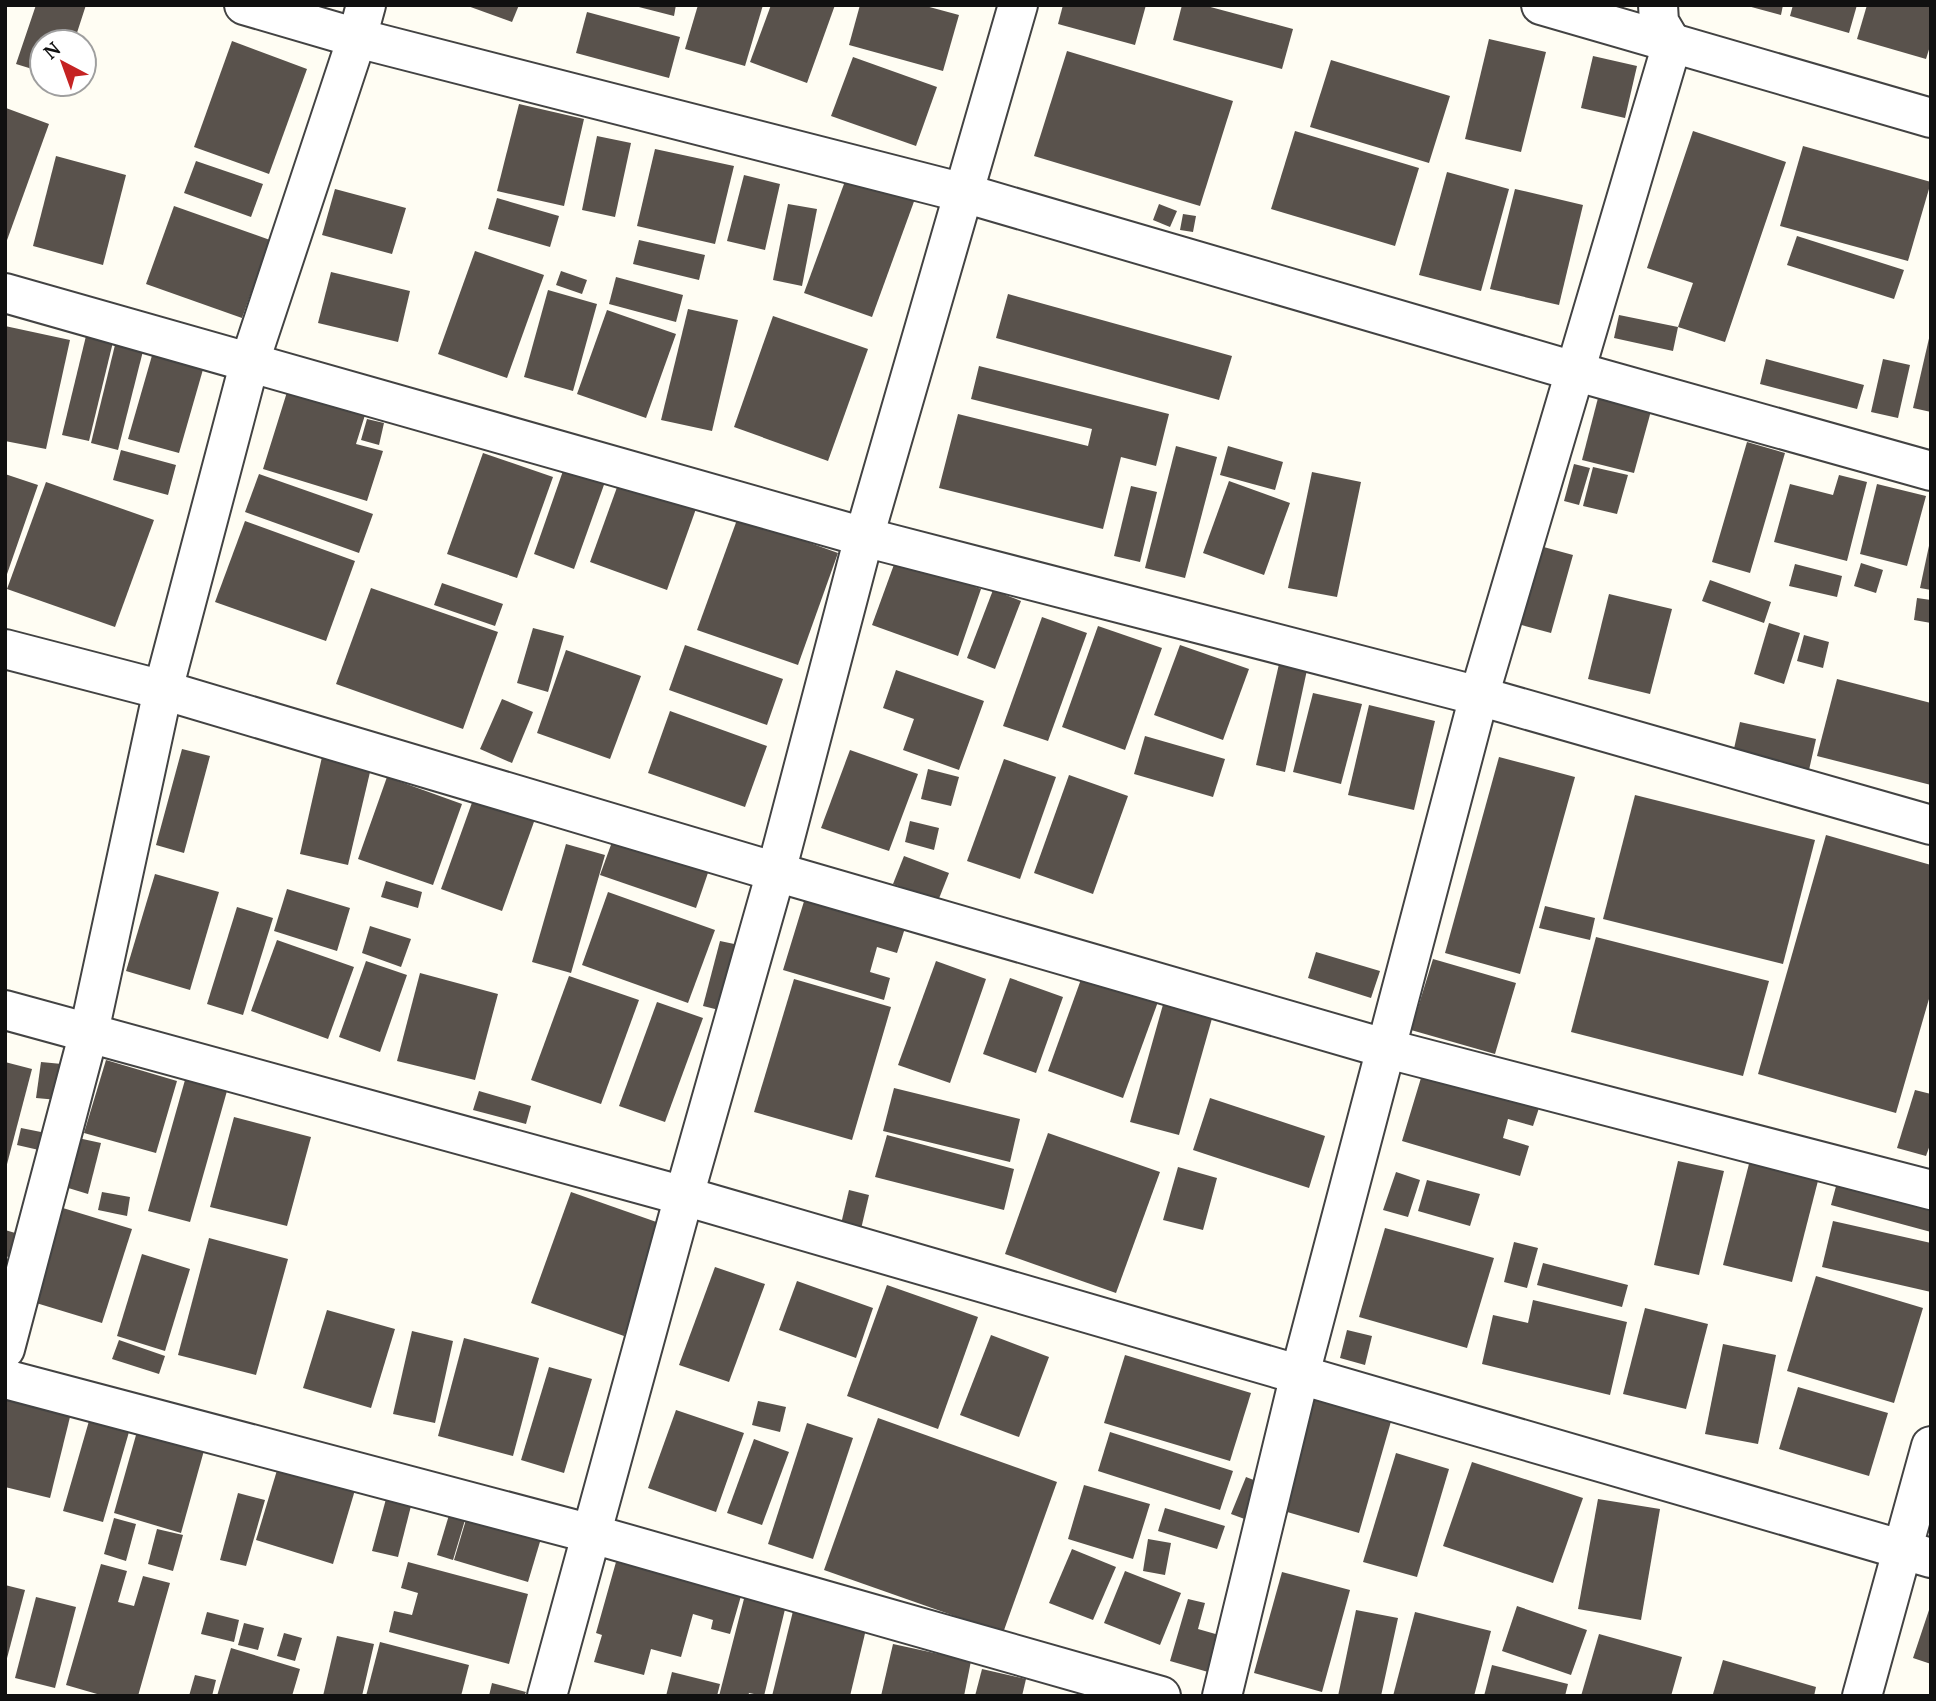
<svg xmlns="http://www.w3.org/2000/svg" width="1936" height="1701" viewBox="0 0 1936 1701" font-family="'PT Serif',serif">
	<rect width="100%" height="100%" fill="#fffdf3"/>
	<!-- building -->
	<g fill="#59524c">
		<path d="M36,5H86L74,42H42V72L16,64Z"/>
		<path d="M465,5H519L512,22Z"/>
		<path d="M631,5H676L674,16Z"/>
		<path d="M698,5H763L745,66L685,49Z"/>
		<path d="M771,5H835L807,83L750,62Z"/>
		<path d="M860,5H922L959,15L943,71L849,45Z"/>
		<path d="M1063,5H1146L1135,45L1058,24Z"/>
		<path d="M1182,5H1203L1293,29L1282,69L1173,40Z"/>
		<path d="M1744,5H1783L1781,15Z"/>
		<path d="M1793,5H1857L1849,33L1790,16Z"/>
		<path d="M1867,5H1931V43L1926,59L1857,39Z"/>
		<path d="M587,12L680,37L669,78L576,53Z"/>
		<path d="M1489,39L1546,52L1521,152L1465,139Z"/>
		<path d="M232,41L307,69L269,174L194,147Z"/>
		<path d="M1067,51L1233,101L1200,206L1034,156Z"/>
		<path d="M1593,56L1637,66L1625,118L1581,108Z"/>
		<path d="M853,57L937,87L916,146L831,116Z"/>
		<path d="M1331,60L1450,96L1429,163L1310,127Z"/>
		<path d="M519,104L584,119L564,206L497,191Z"/>
		<path d="M6,108L49,124L6,243L5,111Z"/>
		<path d="M1295,131L1419,168L1395,246L1271,209Z"/>
		<path d="M1693,131L1786,162L1725,342L1678,327L1693,283L1647,268Z"/>
		<path d="M597,136L631,143L615,217L582,210Z"/>
		<path d="M1803,146L1931,182L1908,261L1780,226Z"/>
		<path d="M655,149L734,166L715,244L637,226Z"/>
		<path d="M56,156L126,175L103,265L33,246Z"/>
		<path d="M196,161L263,184L251,217L184,193Z"/>
		<path d="M1447,172L1509,189L1481,291L1419,275Z"/>
		<path d="M848,173L916,196L872,317L804,293Z"/>
		<path d="M744,175L780,184L765,250L727,241Z"/>
		<path d="M335,189L406,208L392,254L322,235Z"/>
		<path d="M1515,189L1583,205L1559,305L1490,289Z"/>
		<path d="M497,198L559,216L550,247L488,229Z"/>
		<path d="M788,204L817,209L802,286L773,280Z"/>
		<path d="M1159,204L1177,211L1170,227L1153,220Z"/>
		<path d="M174,206L270,240L242,318L146,284Z"/>
		<path d="M1183,214L1196,216L1193,232L1180,230Z"/>
		<path d="M1797,236L1904,270L1894,299L1787,265Z"/>
		<path d="M639,240L705,255L699,280L633,264Z"/>
		<path d="M475,251L544,275L507,378L438,354Z"/>
		<path d="M561,271L587,280L582,294L556,285Z"/>
		<path d="M331,272L410,291L398,342L318,323Z"/>
		<path d="M616,277L683,295L676,322L609,304Z"/>
		<path d="M548,290L597,304L573,391L524,377Z"/>
		<path d="M1008,294L1232,356L1219,400L996,338Z"/>
		<path d="M688,309L738,320L712,431L661,420Z"/>
		<path d="M607,310L676,334L646,418L577,394Z"/>
		<path d="M1619,315L1678,327L1673,351L1614,338Z"/>
		<path d="M773,316L868,349L828,461L734,427Z"/>
		<path d="M5,326L70,340L46,449L5,441Z"/>
		<path d="M1930,334H1931V412L1913,408Z"/>
		<path d="M86,336L113,342L89,441L62,435Z"/>
		<path d="M115,345L143,351L118,450L91,443Z"/>
		<path d="M153,352L204,366L179,453L128,439Z"/>
		<path d="M1766,359L1864,385L1857,409L1760,384Z"/>
		<path d="M1883,359L1910,365L1898,418L1871,412Z"/>
		<path d="M979,366L1169,414L1156,466L1121,457L1103,529L939,488L958,414L1088,446L1092,429L971,399Z"/>
		<path d="M287,392L365,415L356,444L383,451L367,501L263,469Z"/>
		<path d="M1598,398L1651,411L1634,473L1582,460Z"/>
		<path d="M367,419L384,423L379,445L361,440Z"/>
		<path d="M1747,442L1785,453L1750,573L1712,562Z"/>
		<path d="M1176,446L1217,457L1185,578L1145,568Z"/>
		<path d="M1228,446L1283,462L1275,490L1220,475Z"/>
		<path d="M121,450L176,465L168,495L113,480Z"/>
		<path d="M483,453L553,477L517,578L447,554Z"/>
		<path d="M1574,464L1590,468L1579,505L1564,501Z"/>
		<path d="M1593,467L1628,475L1617,514L1583,506Z"/>
		<path d="M564,468L605,482L574,569L534,554Z"/>
		<path d="M1312,472L1361,482L1337,597L1288,588Z"/>
		<path d="M5,474L38,485L6,577H5Z"/>
		<path d="M259,474L373,514L359,553L245,512Z"/>
		<path d="M1839,475L1867,482L1847,561L1774,542L1790,484L1833,495Z"/>
		<path d="M620,479L697,506L667,590L590,562Z"/>
		<path d="M1229,481L1290,503L1264,575L1203,553Z"/>
		<path d="M46,482L154,520L115,627L7,589Z"/>
		<path d="M1877,484L1926,496L1907,566L1860,554Z"/>
		<path d="M1131,486L1157,492L1140,562L1114,556Z"/>
		<path d="M738,517L838,553L798,665L697,630Z"/>
		<path d="M245,521L355,561L326,641L215,602Z"/>
		<path d="M1930,541H1931V590L1920,588Z"/>
		<path d="M1540,546L1573,555L1551,633L1518,624Z"/>
		<path d="M896,559L981,589L958,656L872,625Z"/>
		<path d="M1861,563L1883,570L1876,593L1854,586Z"/>
		<path d="M1795,564L1842,576L1837,597L1789,586Z"/>
		<path d="M1710,580L1771,602L1764,623L1702,601Z"/>
		<path d="M442,583L503,604L495,626L434,605Z"/>
		<path d="M371,588L498,632L463,729L336,684Z"/>
		<path d="M993,590L1021,601L995,669L967,658Z"/>
		<path d="M1609,594L1672,609L1650,694L1588,679Z"/>
		<path d="M1917,598L1931,600V623L1914,620Z"/>
		<path d="M1042,617L1087,633L1048,741L1003,726Z"/>
		<path d="M1769,623L1800,633L1784,684L1754,674Z"/>
		<path d="M1098,626L1162,648L1125,750L1062,727Z"/>
		<path d="M533,628L564,636L548,692L517,683Z"/>
		<path d="M1804,635L1829,642L1823,668L1797,661Z"/>
		<path d="M685,645L783,679L767,725L669,690Z"/>
		<path d="M1180,645L1249,669L1223,740L1154,715Z"/>
		<path d="M566,650L641,676L610,759L537,733Z"/>
		<path d="M1279,664L1307,670L1285,772L1256,765Z"/>
		<path d="M896,670L984,701L959,770L903,750L914,719L883,708Z"/>
		<path d="M1837,679L1931,703V785L1817,756Z"/>
		<path d="M1313,693L1362,704L1341,784L1293,772Z"/>
		<path d="M502,699L533,712L512,763L480,749Z"/>
		<path d="M1369,705L1435,721L1414,810L1348,795Z"/>
		<path d="M670,711L767,746L745,807L648,773Z"/>
		<path d="M1740,722L1816,739L1809,770L1733,753Z"/>
		<path d="M1145,736L1225,759L1213,797L1134,774Z"/>
		<path d="M182,749L210,756L184,853L156,845Z"/>
		<path d="M850,750L918,774L889,851L821,828Z"/>
		<path d="M322,757L371,768L348,865L300,854Z"/>
		<path d="M1499,757L1575,777L1520,974L1445,953Z"/>
		<path d="M1004,759L1056,777L1020,879L967,861Z"/>
		<path d="M928,769L959,777L951,806L921,799Z"/>
		<path d="M1069,775L1128,796L1093,894L1034,873Z"/>
		<path d="M387,777L462,804L433,885L358,859Z"/>
		<path d="M1635,795L1815,840L1783,964L1603,919Z"/>
		<path d="M474,797L535,819L502,911L441,889Z"/>
		<path d="M910,821L939,828L934,850L905,842Z"/>
		<path d="M616,831L711,864L696,908L600,875Z"/>
		<path d="M1826,835L1931,865V992L1896,1113L1758,1074Z"/>
		<path d="M566,844L605,855L571,973L532,962Z"/>
		<path d="M904,856L949,873L938,901L893,884Z"/>
		<path d="M155,874L219,892L190,990L126,971Z"/>
		<path d="M386,881L422,892L418,908L381,897Z"/>
		<path d="M287,889L350,908L337,951L274,931Z"/>
		<path d="M608,892L715,930L688,1003L582,965Z"/>
		<path d="M805,898L905,928L897,953L877,947L870,972L890,978L884,1000L783,970Z"/>
		<path d="M1545,906L1595,918L1590,940L1539,928Z"/>
		<path d="M237,907L273,918L243,1015L207,1004Z"/>
		<path d="M370,926L411,939L401,967L362,953Z"/>
		<path d="M1596,937L1769,981L1743,1076L1571,1032Z"/>
		<path d="M277,940L354,967L328,1039L251,1011Z"/>
		<path d="M720,941L739,945L723,1011L703,1006Z"/>
		<path d="M1316,952L1380,971L1371,998L1308,978Z"/>
		<path d="M1433,959L1516,983L1495,1054L1411,1030Z"/>
		<path d="M366,961L407,975L380,1052L339,1037Z"/>
		<path d="M936,961L986,979L950,1083L898,1065Z"/>
		<path d="M1084,971L1159,999L1123,1098L1048,1071Z"/>
		<path d="M420,973L498,994L475,1080L397,1061Z"/>
		<path d="M569,976L639,1000L601,1104L531,1080Z"/>
		<path d="M1010,978L1063,997L1036,1073L983,1054Z"/>
		<path d="M794,979L891,1007L852,1140L754,1112Z"/>
		<path d="M1164,1001L1213,1015L1179,1135L1130,1122Z"/>
		<path d="M657,1002L703,1018L665,1122L619,1106Z"/>
		<path d="M106,1060L177,1081L156,1153L84,1133Z"/>
		<path d="M5,1062L32,1069L6,1168H5Z"/>
		<path d="M41,1062L62,1064L58,1100L36,1098Z"/>
		<path d="M1424,1068L1541,1102L1533,1126L1508,1119L1503,1138L1529,1146L1520,1176L1402,1141Z"/>
		<path d="M185,1080L227,1091L190,1222L148,1211Z"/>
		<path d="M894,1088L1020,1119L1010,1162L883,1131Z"/>
		<path d="M1915,1090L1931,1094V1142L1926,1156L1897,1148Z"/>
		<path d="M479,1091L531,1106L526,1124L473,1110Z"/>
		<path d="M1210,1098L1325,1136L1309,1188L1193,1150Z"/>
		<path d="M234,1117L311,1137L287,1226L210,1207Z"/>
		<path d="M21,1128L56,1135L52,1153L17,1145Z"/>
		<path d="M1048,1133L1160,1172L1116,1293L1005,1254Z"/>
		<path d="M887,1135L1014,1169L1004,1210L875,1177Z"/>
		<path d="M78,1138L101,1143L88,1194L65,1187Z"/>
		<path d="M1751,1156L1820,1173L1792,1282L1723,1265Z"/>
		<path d="M1678,1161L1724,1171L1699,1275L1654,1265Z"/>
		<path d="M1178,1167L1217,1178L1203,1230L1163,1220Z"/>
		<path d="M1396,1172L1420,1180L1408,1217L1383,1210Z"/>
		<path d="M1839,1175L1931,1199V1232L1831,1205Z"/>
		<path d="M1427,1180L1480,1194L1470,1226L1418,1211Z"/>
		<path d="M849,1190L869,1195L861,1229L841,1224Z"/>
		<path d="M102,1192L130,1197L127,1216L98,1210Z"/>
		<path d="M571,1192L665,1225L624,1336L531,1303Z"/>
		<path d="M53,1205L132,1229L102,1323L23,1299Z"/>
		<path d="M1833,1221L1931,1243V1292L1822,1267Z"/>
		<path d="M1385,1228L1494,1258L1467,1348L1359,1317Z"/>
		<path d="M5,1230L29,1237L22,1261L5,1256Z"/>
		<path d="M209,1238L288,1259L256,1375L178,1355Z"/>
		<path d="M1514,1242L1538,1248L1527,1288L1504,1282Z"/>
		<path d="M142,1254L190,1269L165,1351L117,1336Z"/>
		<path d="M1543,1263L1628,1285L1622,1307L1537,1285Z"/>
		<path d="M715,1267L765,1284L729,1382L679,1365Z"/>
		<path d="M1816,1276L1923,1308L1894,1403L1787,1371Z"/>
		<path d="M797,1281L873,1308L856,1358L779,1330Z"/>
		<path d="M887,1285L978,1317L938,1429L847,1396Z"/>
		<path d="M1533,1300L1627,1322L1610,1395L1482,1364L1493,1315L1528,1323Z"/>
		<path d="M1645,1308L1708,1324L1686,1409L1623,1394Z"/>
		<path d="M327,1310L395,1329L371,1408L303,1388Z"/>
		<path d="M1347,1330L1372,1336L1365,1365L1340,1358Z"/>
		<path d="M412,1331L453,1341L435,1423L393,1414Z"/>
		<path d="M991,1335L1049,1357L1019,1437L960,1415Z"/>
		<path d="M464,1338L539,1358L513,1456L438,1436Z"/>
		<path d="M119,1340L165,1356L159,1374L112,1359Z"/>
		<path d="M1723,1344L1776,1355L1758,1444L1705,1434Z"/>
		<path d="M1125,1355L1251,1393L1230,1461L1104,1423Z"/>
		<path d="M549,1367L592,1379L564,1473L521,1460Z"/>
		<path d="M1798,1387L1888,1413L1869,1476L1779,1449Z"/>
		<path d="M1311,1394L1392,1418L1359,1533L1277,1509Z"/>
		<path d="M7,1397L71,1413L50,1498L5,1487Z"/>
		<path d="M758,1401L786,1407L780,1432L752,1425Z"/>
		<path d="M676,1410L744,1433L716,1512L648,1488Z"/>
		<path d="M91,1414L131,1425L103,1522L63,1511Z"/>
		<path d="M878,1418L1057,1482L1003,1633L824,1570Z"/>
		<path d="M807,1423L853,1438L813,1559L768,1544Z"/>
		<path d="M138,1428L205,1447L181,1533L114,1513Z"/>
		<path d="M1110,1432L1233,1471L1220,1510L1098,1471Z"/>
		<path d="M754,1439L789,1452L762,1525L727,1513Z"/>
		<path d="M1396,1453L1449,1469L1417,1577L1363,1562Z"/>
		<path d="M281,1457L358,1480L333,1564L256,1540Z"/>
		<path d="M1472,1462L1583,1498L1553,1583L1443,1546Z"/>
		<path d="M1246,1477L1264,1484L1250,1521L1231,1514Z"/>
		<path d="M1084,1485L1150,1504L1133,1559L1068,1539Z"/>
		<path d="M238,1493L265,1500L246,1566L220,1560Z"/>
		<path d="M386,1499L411,1506L398,1557L372,1551Z"/>
		<path d="M1598,1499L1660,1509L1641,1620L1578,1609Z"/>
		<path d="M1165,1508L1225,1526L1217,1549L1158,1531Z"/>
		<path d="M468,1513L542,1535L528,1582L454,1560Z"/>
		<path d="M449,1515L465,1520L453,1560L437,1555Z"/>
		<path d="M114,1518L136,1524L126,1561L104,1554Z"/>
		<path d="M157,1529L183,1535L173,1571L148,1564Z"/>
		<path d="M1148,1539L1171,1543L1165,1575L1143,1571Z"/>
		<path d="M1072,1549L1116,1567L1093,1620L1049,1603Z"/>
		<path d="M408,1562L528,1594L509,1664L389,1632L394,1611L412,1615L418,1593L401,1588Z"/>
		<path d="M616,1562L741,1596L730,1634L711,1629L713,1620L693,1614L681,1657L651,1649L644,1675L594,1662L602,1635L596,1633Z"/>
		<path d="M101,1564L127,1571L118,1602L134,1606L143,1576L170,1583L138,1696H104L66,1685Z"/>
		<path d="M1125,1571L1181,1593L1160,1645L1104,1623Z"/>
		<path d="M1282,1572L1350,1590L1322,1692L1254,1673Z"/>
		<path d="M5,1585L25,1590L6,1662L5,1661Z"/>
		<path d="M746,1591L787,1601L764,1696L749,1693L748,1696H719Z"/>
		<path d="M36,1597L76,1607L55,1688L15,1678Z"/>
		<path d="M1188,1599L1205,1603L1198,1629L1226,1637L1215,1674L1170,1661Z"/>
		<path d="M795,1603L868,1621L850,1696H772Z"/>
		<path d="M1517,1606L1587,1630L1571,1675L1502,1651Z"/>
		<path d="M1930,1607H1931V1664L1913,1658Z"/>
		<path d="M1356,1610L1398,1618L1381,1696H1338Z"/>
		<path d="M207,1612L239,1620L234,1642L201,1634Z"/>
		<path d="M1415,1612L1491,1631L1474,1696H1393Z"/>
		<path d="M244,1623L264,1628L258,1650L238,1645Z"/>
		<path d="M284,1633L302,1638L295,1661L277,1656Z"/>
		<path d="M1599,1634L1682,1657L1671,1696H1581Z"/>
		<path d="M337,1636L374,1644L362,1696H323Z"/>
		<path d="M380,1642L469,1665L461,1696H366Z"/>
		<path d="M893,1644L971,1661L964,1696H881Z"/>
		<path d="M231,1648L300,1669L292,1696H217Z"/>
		<path d="M1723,1660L1816,1687L1814,1696H1721L1713,1694Z"/>
		<path d="M1492,1665L1568,1684L1565,1696H1484Z"/>
		<path d="M982,1669L1026,1679L1022,1696H975Z"/>
		<path d="M672,1672L720,1684L717,1696H666Z"/>
		<path d="M195,1675L216,1680L212,1696H189Z"/>
		<path d="M492,1683L526,1692L524,1696H489Z"/>
	</g>
	<g fill="none" stroke-linecap="round" stroke-linejoin="round">
		<defs>
			<g id="minor">
				<path d="M244,5L357,38L964,193L1574,371L1931,471"/>
				<path d="M1541,5L1931,118"/>
				<path d="M5,293L864,537L1479,696L1931,825"/>
				<path d="M5,649L163,690L776,872L1384,1048L1931,1190"/>
				<path d="M5,1010L684,1196L1931,1558"/>
				<path d="M5,1349L89,1032L163,690L250,361L357,38L366,5"/>
				<path d="M5,1379L592,1534L1161,1696"/>
				<path d="M547,1696L684,1196L776,872L864,537L1018,5"/>
				<path d="M1222,1696L1300,1374L1479,696L1672,44L1659,22L1658,5"/>
				<path d="M1862,1696L1931,1446"/>
			</g>
		</defs>
		<!-- minor casing -->
		<use href="#minor" stroke="#434343" stroke-width="42"/>
		<!-- minor -->
		<use href="#minor" stroke="#fff" stroke-width="38"/>
	</g>
	<!-- border -->
	<rect width="1936" height="1701" fill="none" stroke="#101010" stroke-width="14"/>
	<!-- north arrow -->
	<g transform="translate(63 63) rotate(319)"><circle r="33" fill="#ffffff" stroke="#9f9f9f" stroke-width="2"/>
	<path d="M0-5L12 26L0 18L-12 26Z" fill="#c52323"/>
	<text y="-10" font-size="19" font-weight="bold" text-anchor="middle" fill="#101010">N</text>
	</g>
</svg>
